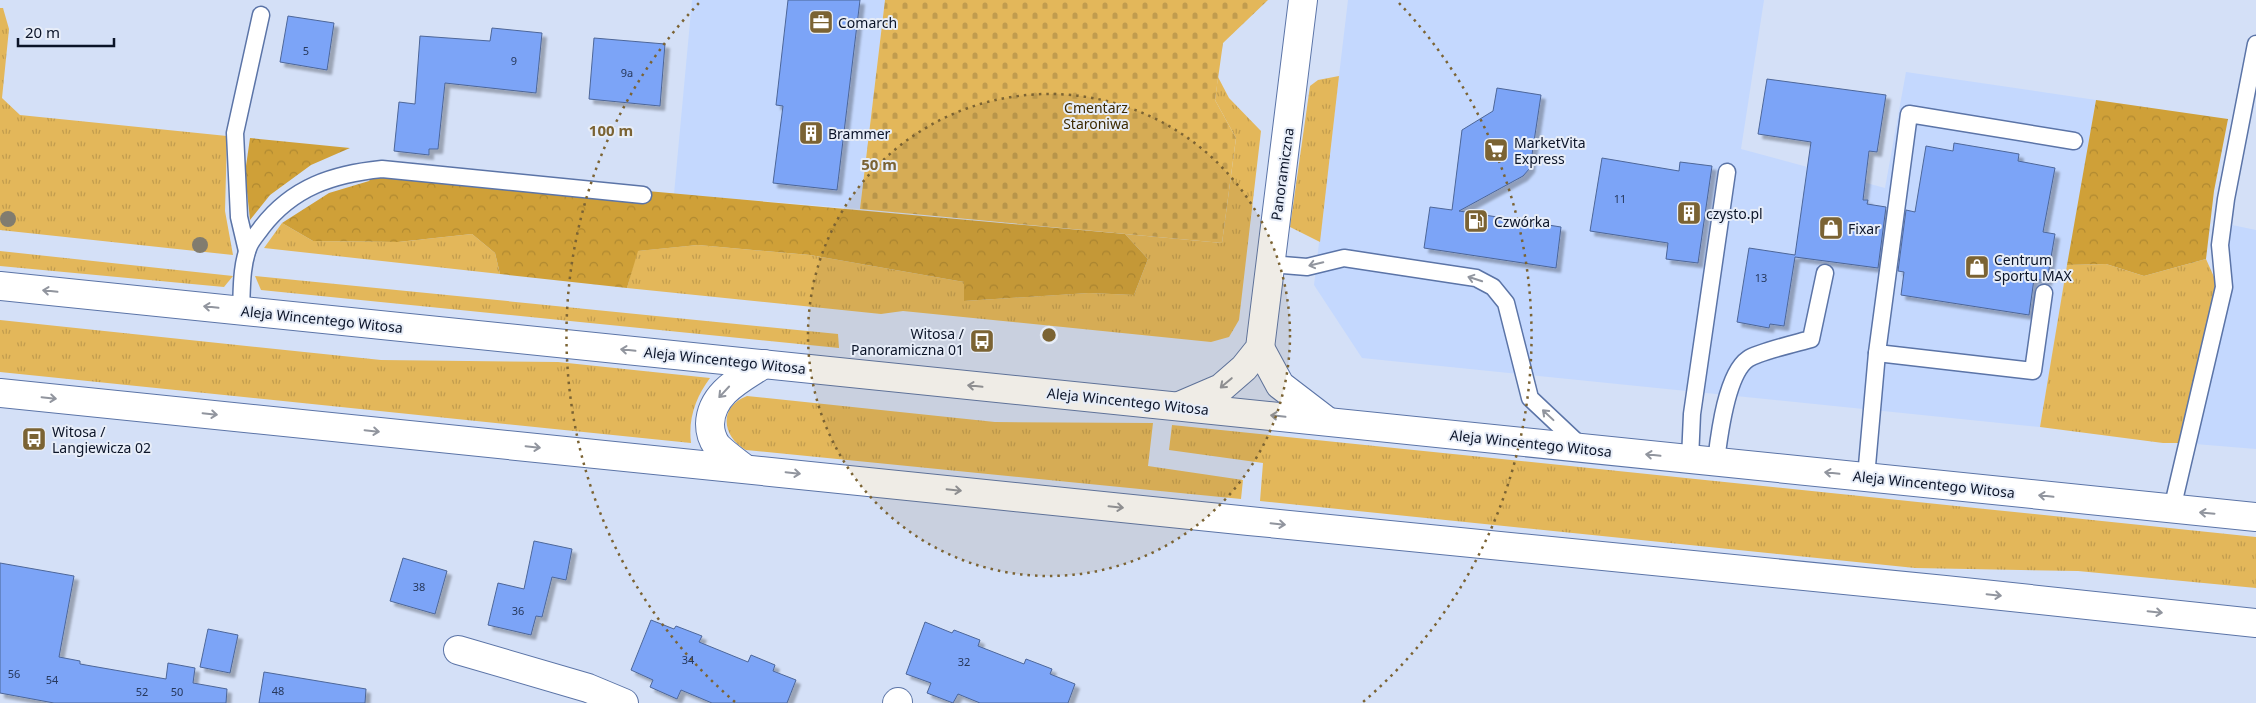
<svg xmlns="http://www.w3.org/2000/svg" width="2256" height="703" viewBox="0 0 2256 703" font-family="'Noto Sans',sans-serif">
	<defs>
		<pattern id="grass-tufts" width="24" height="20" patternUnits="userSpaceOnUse" patternTransform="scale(1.25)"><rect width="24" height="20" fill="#e3b75a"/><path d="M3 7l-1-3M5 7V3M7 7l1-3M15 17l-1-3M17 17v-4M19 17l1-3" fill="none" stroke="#c19c4e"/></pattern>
		<pattern id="forest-crowns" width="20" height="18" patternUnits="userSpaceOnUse" patternTransform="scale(1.25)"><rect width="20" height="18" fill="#cfa038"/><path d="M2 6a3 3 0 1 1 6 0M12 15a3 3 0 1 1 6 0" fill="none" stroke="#b08931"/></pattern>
		<pattern id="cemetery-stones" width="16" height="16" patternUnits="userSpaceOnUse" patternTransform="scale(1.25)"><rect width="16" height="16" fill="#e3b75a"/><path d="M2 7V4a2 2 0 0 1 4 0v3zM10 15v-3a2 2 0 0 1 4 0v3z" fill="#c19c4e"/></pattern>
		<filter id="shadow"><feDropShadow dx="4.5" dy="4.5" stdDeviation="1" flood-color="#0004"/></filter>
	</defs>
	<rect width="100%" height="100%" fill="#d4e0f7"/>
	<!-- built -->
	<g fill="#c4d8fe">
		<path d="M692,0H885L860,209L674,194Z"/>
		<path d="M1348,0H1764L1741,149L1885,188L1906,72L2096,100L2040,427L1362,358L1314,285Z"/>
		<path d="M2232,225L2256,230V449L2183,443Z"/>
	</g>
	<!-- grass -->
	<g fill="url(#grass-tufts)">
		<path d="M0,8H3L9,29L2,98L20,115L227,136L225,211L233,255L0,230Z"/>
		<path d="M1339,76L1320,242L1290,227L1310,86L1318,80Z"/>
		<path d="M1218,77L1229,98L1261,131L1239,320L1229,337L1211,342L903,311L881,314L627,288L637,251L698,245L810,255L964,282V301L1089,293L1134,295L1148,259L1125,234L1222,243L1236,138L1215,100Z"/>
		<path d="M282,223L313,241L398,242L472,234L495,253L500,274L264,248Z"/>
		<path d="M0,251L233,276L224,287L0,266Z"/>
		<path d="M2206,259L2218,286L2183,443H2163L2040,427L2067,265L2106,264L2144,276Z"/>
		<path d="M255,276L838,334L839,348L261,290Z"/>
		<path d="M0,320L381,360L558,362L710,378C696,397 688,418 691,443L0,372Z"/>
		<path d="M747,396L995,422L1153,423L1148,466L1243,480L1241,499L746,450C722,437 718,407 747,396Z"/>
		<path d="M1172,425L2256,537V588L2078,571L1915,568L1260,501L1263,463L1169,450Z"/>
	</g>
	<!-- forest -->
	<g fill="url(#forest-crowns)">
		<path d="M2096,100L2228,119L2214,191L2206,259L2144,276L2106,264L2067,265Z"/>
		<path d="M250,138L350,148L311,165L270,195L250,220L245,173Z"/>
		<path d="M379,167L1125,234L1148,259L1134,295L1089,293L964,301V282L810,255L698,245L638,251L627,288L500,274L495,253L472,234L398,242L313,241L282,223L329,193L369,181Z"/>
	</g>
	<!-- cemetery -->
	<path fill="url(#cemetery-stones)" d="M885,0H1268L1223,43L1215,100L1236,138L1222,243L860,209Z"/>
	<!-- building -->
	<g fill="#7ba4f7" stroke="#4d6698" filter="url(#shadow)">
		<path d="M788,0H860L837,190L773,183L783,106L776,105Z"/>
		<path d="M288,16L334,23L327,70L280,62Z"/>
		<path d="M492,28L542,33L536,93L445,83L438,149H429V155L394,151L399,102L415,104L420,36L490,41Z"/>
		<path d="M594,38L665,44L660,106L589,99Z"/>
		<path d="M1767,79L1886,95L1877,152L1869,151L1863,200H1868L1867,204L1886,207L1878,268L1795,257L1784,326L1770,324L1769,328L1737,322L1749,248L1795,255L1811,142L1758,134Z"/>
		<path d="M1497,88L1541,95L1530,168L1523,176L1459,211L1561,227L1556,268L1424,248L1430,207L1452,210L1462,130L1493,111Z"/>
		<path d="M1954,143L2019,154L2018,161L2055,168L2043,232L2055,234L2047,281L2034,279L2029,315L1901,295L1904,272L1898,271L1906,210L1915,212L1926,146L1953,151Z"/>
		<path d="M1602,158L1679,171L1680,162L1712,166L1698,263L1666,259L1668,243L1590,231Z"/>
		<path d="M534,541L572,549L566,580L552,577L542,617L536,616L531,635L488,625L498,583L524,589Z"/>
		<path d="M403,558L447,571L435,614L390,601Z"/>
		<path d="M0,563L74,576L59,657L80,661V664L166,679L168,663L195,668L193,683L227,689L226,703H54L0,693Z"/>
		<path d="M651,620L674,629L676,626L702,636L699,642L748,662L751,655L775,665L773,671L796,680L787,703H712L681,690L677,699L650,687L653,680L631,670Z"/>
		<path d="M925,622L952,633L954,630L980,640L978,646L1024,664L1026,659L1052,669L1050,674L1075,684L1068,703H980L958,694L953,703L927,693L931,683L906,674Z"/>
		<path d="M208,629L238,635L230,673L200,667Z"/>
		<path d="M264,672L366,689L365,703H259Z"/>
	</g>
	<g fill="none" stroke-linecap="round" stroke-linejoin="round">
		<defs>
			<g id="service">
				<path d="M247,251L239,217L235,133L261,15"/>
				<path d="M1270,264L1307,267L1344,258L1476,278L1493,287L1506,303L1530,398L1582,447"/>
				<path d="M241,310C242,289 241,266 249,246C252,239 258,233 262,227C293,187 333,174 382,169L643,195"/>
				<path d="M1877,353L2033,371L2044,293"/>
				<path d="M1690,459L1692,414L1727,172"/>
				<path d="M1716,461C1719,437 1726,374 1748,359C1758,352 1797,343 1811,339L1825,273"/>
				<path d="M1866,477L1877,353L1909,114L2074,141"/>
				<path d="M2172,509L2224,287L2220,245L2226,199L2256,44"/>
			</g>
			<g id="minor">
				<path d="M458,650L588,688L624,703"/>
				<path d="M897,703L898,702"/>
			</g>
			<g id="tertiary">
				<path d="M1260,348L1280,385L1327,421"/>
				<path d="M1179,406L1221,388L1244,368L1260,348L1303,0"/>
			</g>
			<g id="primary">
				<path d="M0,286L2256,517"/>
				<path d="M0,393L1249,521L1945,590L2256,623"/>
				<path d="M744,468C735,461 725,454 717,446C712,439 710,432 710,424C711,393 741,379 764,364"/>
			</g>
		</defs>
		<!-- service casing -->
		<use href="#service" stroke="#5b74a7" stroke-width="19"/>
		<!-- minor casing -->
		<use href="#minor" stroke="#5b74a7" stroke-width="30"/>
		<!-- tertiary casing -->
		<use href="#tertiary" stroke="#5b74a7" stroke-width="30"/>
		<!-- primary casing -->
		<use href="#primary" stroke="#5b74a7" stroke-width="30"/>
		<!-- service -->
		<use href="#service" stroke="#fff" stroke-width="16"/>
		<!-- minor -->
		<use href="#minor" stroke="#fff" stroke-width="28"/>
		<!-- tertiary -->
		<use href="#tertiary" stroke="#fff" stroke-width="28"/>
		<!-- primary -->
		<use href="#primary" stroke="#fff" stroke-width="28"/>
	</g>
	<!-- trees -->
	<g fill="#817c6f">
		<circle cx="8" cy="219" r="8"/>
		<circle cx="200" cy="245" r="8"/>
	</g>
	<!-- one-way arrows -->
	<defs><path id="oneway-shaft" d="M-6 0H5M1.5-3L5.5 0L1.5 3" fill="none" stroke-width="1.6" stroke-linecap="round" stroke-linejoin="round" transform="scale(1.25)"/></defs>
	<g stroke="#91959e">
		<use href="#oneway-shaft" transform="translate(1316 264) rotate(166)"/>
		<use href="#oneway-shaft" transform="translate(1475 279) rotate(-162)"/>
		<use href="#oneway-shaft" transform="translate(50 291) rotate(-174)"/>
		<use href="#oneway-shaft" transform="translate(211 307) rotate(-174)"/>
		<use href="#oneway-shaft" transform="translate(628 350) rotate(-174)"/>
		<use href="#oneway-shaft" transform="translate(1226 383) rotate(140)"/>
		<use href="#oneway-shaft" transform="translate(975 386) rotate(-174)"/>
		<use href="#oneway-shaft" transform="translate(724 392) rotate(133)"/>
		<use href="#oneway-shaft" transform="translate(49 398) rotate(6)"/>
		<use href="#oneway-shaft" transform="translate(210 414) rotate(6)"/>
		<use href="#oneway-shaft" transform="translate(1548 415) rotate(-137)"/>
		<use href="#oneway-shaft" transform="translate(1278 416) rotate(-174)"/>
		<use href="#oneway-shaft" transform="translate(372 431) rotate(6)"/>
		<use href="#oneway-shaft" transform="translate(533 447) rotate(6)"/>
		<use href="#oneway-shaft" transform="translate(1653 455) rotate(-174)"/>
		<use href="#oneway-shaft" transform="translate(793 473) rotate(6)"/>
		<use href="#oneway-shaft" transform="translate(1832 473) rotate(-174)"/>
		<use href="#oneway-shaft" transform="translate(954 490) rotate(6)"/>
		<use href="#oneway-shaft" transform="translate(2046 496) rotate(-174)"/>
		<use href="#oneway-shaft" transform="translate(1116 507) rotate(6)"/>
		<use href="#oneway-shaft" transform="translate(2207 513) rotate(-175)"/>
		<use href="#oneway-shaft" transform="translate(1278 524) rotate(6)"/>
		<use href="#oneway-shaft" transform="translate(1994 595) rotate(6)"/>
		<use href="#oneway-shaft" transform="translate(2155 612) rotate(6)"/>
	</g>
	<!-- distance rings -->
	<circle cx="1049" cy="335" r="241" fill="#7b6333" fill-opacity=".12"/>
	<g fill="none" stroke="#7b6333" stroke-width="2.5" stroke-dasharray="2.5 5">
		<circle cx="1049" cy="335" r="241"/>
		<path d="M735 702A483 483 0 0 1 699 3M1399 3A483 483 0 0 1 1363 702"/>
	</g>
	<!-- icons -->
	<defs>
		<symbol id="office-square" viewBox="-11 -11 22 22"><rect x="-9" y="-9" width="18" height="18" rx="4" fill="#7b6333" stroke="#e7edf8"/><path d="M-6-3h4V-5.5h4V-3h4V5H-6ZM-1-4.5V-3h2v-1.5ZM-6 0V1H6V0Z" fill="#fff"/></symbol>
		<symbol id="building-square" viewBox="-11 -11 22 22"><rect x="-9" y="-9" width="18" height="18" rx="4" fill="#7b6333" stroke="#e7edf8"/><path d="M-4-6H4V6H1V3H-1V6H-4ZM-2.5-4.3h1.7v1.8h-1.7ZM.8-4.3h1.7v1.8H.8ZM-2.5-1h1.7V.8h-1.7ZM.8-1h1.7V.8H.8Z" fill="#fff"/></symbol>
		<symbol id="supermarket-square" viewBox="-11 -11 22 22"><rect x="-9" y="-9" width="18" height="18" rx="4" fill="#7b6333" stroke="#e7edf8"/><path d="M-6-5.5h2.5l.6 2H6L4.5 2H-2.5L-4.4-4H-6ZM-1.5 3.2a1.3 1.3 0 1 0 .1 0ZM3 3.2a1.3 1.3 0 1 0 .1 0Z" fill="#fff"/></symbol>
		<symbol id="fuel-square" viewBox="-11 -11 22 22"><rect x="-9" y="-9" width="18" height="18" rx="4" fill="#7b6333" stroke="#e7edf8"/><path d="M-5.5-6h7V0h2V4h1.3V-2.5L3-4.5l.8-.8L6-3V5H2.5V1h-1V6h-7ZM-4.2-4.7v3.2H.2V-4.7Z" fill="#fff"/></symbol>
		<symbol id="shop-square" viewBox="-11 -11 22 22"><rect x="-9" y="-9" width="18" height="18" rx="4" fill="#7b6333" stroke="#e7edf8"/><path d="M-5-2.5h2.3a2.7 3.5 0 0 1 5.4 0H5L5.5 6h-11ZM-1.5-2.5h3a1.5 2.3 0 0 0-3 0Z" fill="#fff"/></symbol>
		<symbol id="bus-square" viewBox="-11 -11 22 22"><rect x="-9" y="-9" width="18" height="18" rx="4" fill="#7b6333" stroke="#e7edf8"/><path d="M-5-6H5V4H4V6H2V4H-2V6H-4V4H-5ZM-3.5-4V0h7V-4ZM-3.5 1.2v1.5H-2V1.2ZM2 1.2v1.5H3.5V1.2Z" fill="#fff"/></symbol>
	</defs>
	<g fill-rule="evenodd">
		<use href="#office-square" x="807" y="8" width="28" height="28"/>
		<use href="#building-square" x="797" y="119" width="28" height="28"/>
		<use href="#supermarket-square" x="1482" y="136" width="28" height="28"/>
		<use href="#building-square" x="1675" y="199" width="28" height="28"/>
		<use href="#fuel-square" x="1462" y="207" width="28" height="28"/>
		<use href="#shop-square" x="1817" y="214" width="28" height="28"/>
		<use href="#shop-square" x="1963" y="253" width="28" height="28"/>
		<use href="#bus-square" x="968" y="327" width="28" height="28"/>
		<use href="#bus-square" x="20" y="425" width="28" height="28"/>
	</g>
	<g text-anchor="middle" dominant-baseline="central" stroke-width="4" stroke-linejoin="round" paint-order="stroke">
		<!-- number labels -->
		<g font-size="11" fill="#27385c">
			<text x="306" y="50">5</text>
			<text x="514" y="60">9</text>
			<text x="627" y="72">9a</text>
			<text x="1620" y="198">11</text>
			<text x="1761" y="277">13</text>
			<text x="419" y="586">38</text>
			<text x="518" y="610">36</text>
			<text x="688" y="659">34</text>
			<text x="964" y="661">32</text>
			<text x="14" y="673">56</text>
			<text x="52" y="679">54</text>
			<text x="278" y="690">48</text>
			<text x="142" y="691">52</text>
			<text x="177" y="691">50</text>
		</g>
		<!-- poi labels -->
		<g font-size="14" fill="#0b1428" stroke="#e7edf8" text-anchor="start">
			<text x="838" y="22">Comarch</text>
			<text x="828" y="133">Brammer</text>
			<text x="1514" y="142">MarketVita<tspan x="1514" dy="16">Express</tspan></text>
			<text x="1706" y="213">czysto.pl</text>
			<text x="1494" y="221">Czwórka</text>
			<text x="1848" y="228">Fixar</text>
			<text x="1994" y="259">Centrum<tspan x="1994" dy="16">Sportu MAX</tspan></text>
			<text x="964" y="333" text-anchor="end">Witosa /<tspan x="964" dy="16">Panoramiczna 01</tspan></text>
			<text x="52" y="431">Witosa /<tspan x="52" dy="16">Langiewicza 02</tspan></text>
		</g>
		<!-- park labels -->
		<g font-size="14" fill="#3d2a00" stroke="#e7edf8">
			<text x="1096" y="107">Cmentarz<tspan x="1096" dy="16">Staroniwa</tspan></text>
		</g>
		<!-- street labels -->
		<g font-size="14" fill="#0b1428" stroke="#e7edf8">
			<text transform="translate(1282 174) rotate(-82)">Panoramiczna</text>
			<text transform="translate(322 319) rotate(6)">Aleja Wincentego Witosa</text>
			<text transform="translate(725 360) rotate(6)">Aleja Wincentego Witosa</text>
			<text transform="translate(1128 401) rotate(6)">Aleja Wincentego Witosa</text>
			<text transform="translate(1531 443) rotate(6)">Aleja Wincentego Witosa</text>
			<text transform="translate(1934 484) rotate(6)">Aleja Wincentego Witosa</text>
		</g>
	</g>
	<circle cx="1049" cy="335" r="8" fill="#7b6333" stroke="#e7edf8" stroke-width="2.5"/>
	<g font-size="15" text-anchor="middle" font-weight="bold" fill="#7b6333" stroke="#e7edf8" stroke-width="4" stroke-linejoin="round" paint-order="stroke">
		<text x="611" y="136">100 m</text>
		<text x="879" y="170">50 m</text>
	</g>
	<!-- scale -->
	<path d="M18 38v8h96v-8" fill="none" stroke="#0b1428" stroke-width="2.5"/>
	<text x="25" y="38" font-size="15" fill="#0b1428" stroke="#e7edf8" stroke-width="4" paint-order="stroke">20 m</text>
</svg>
